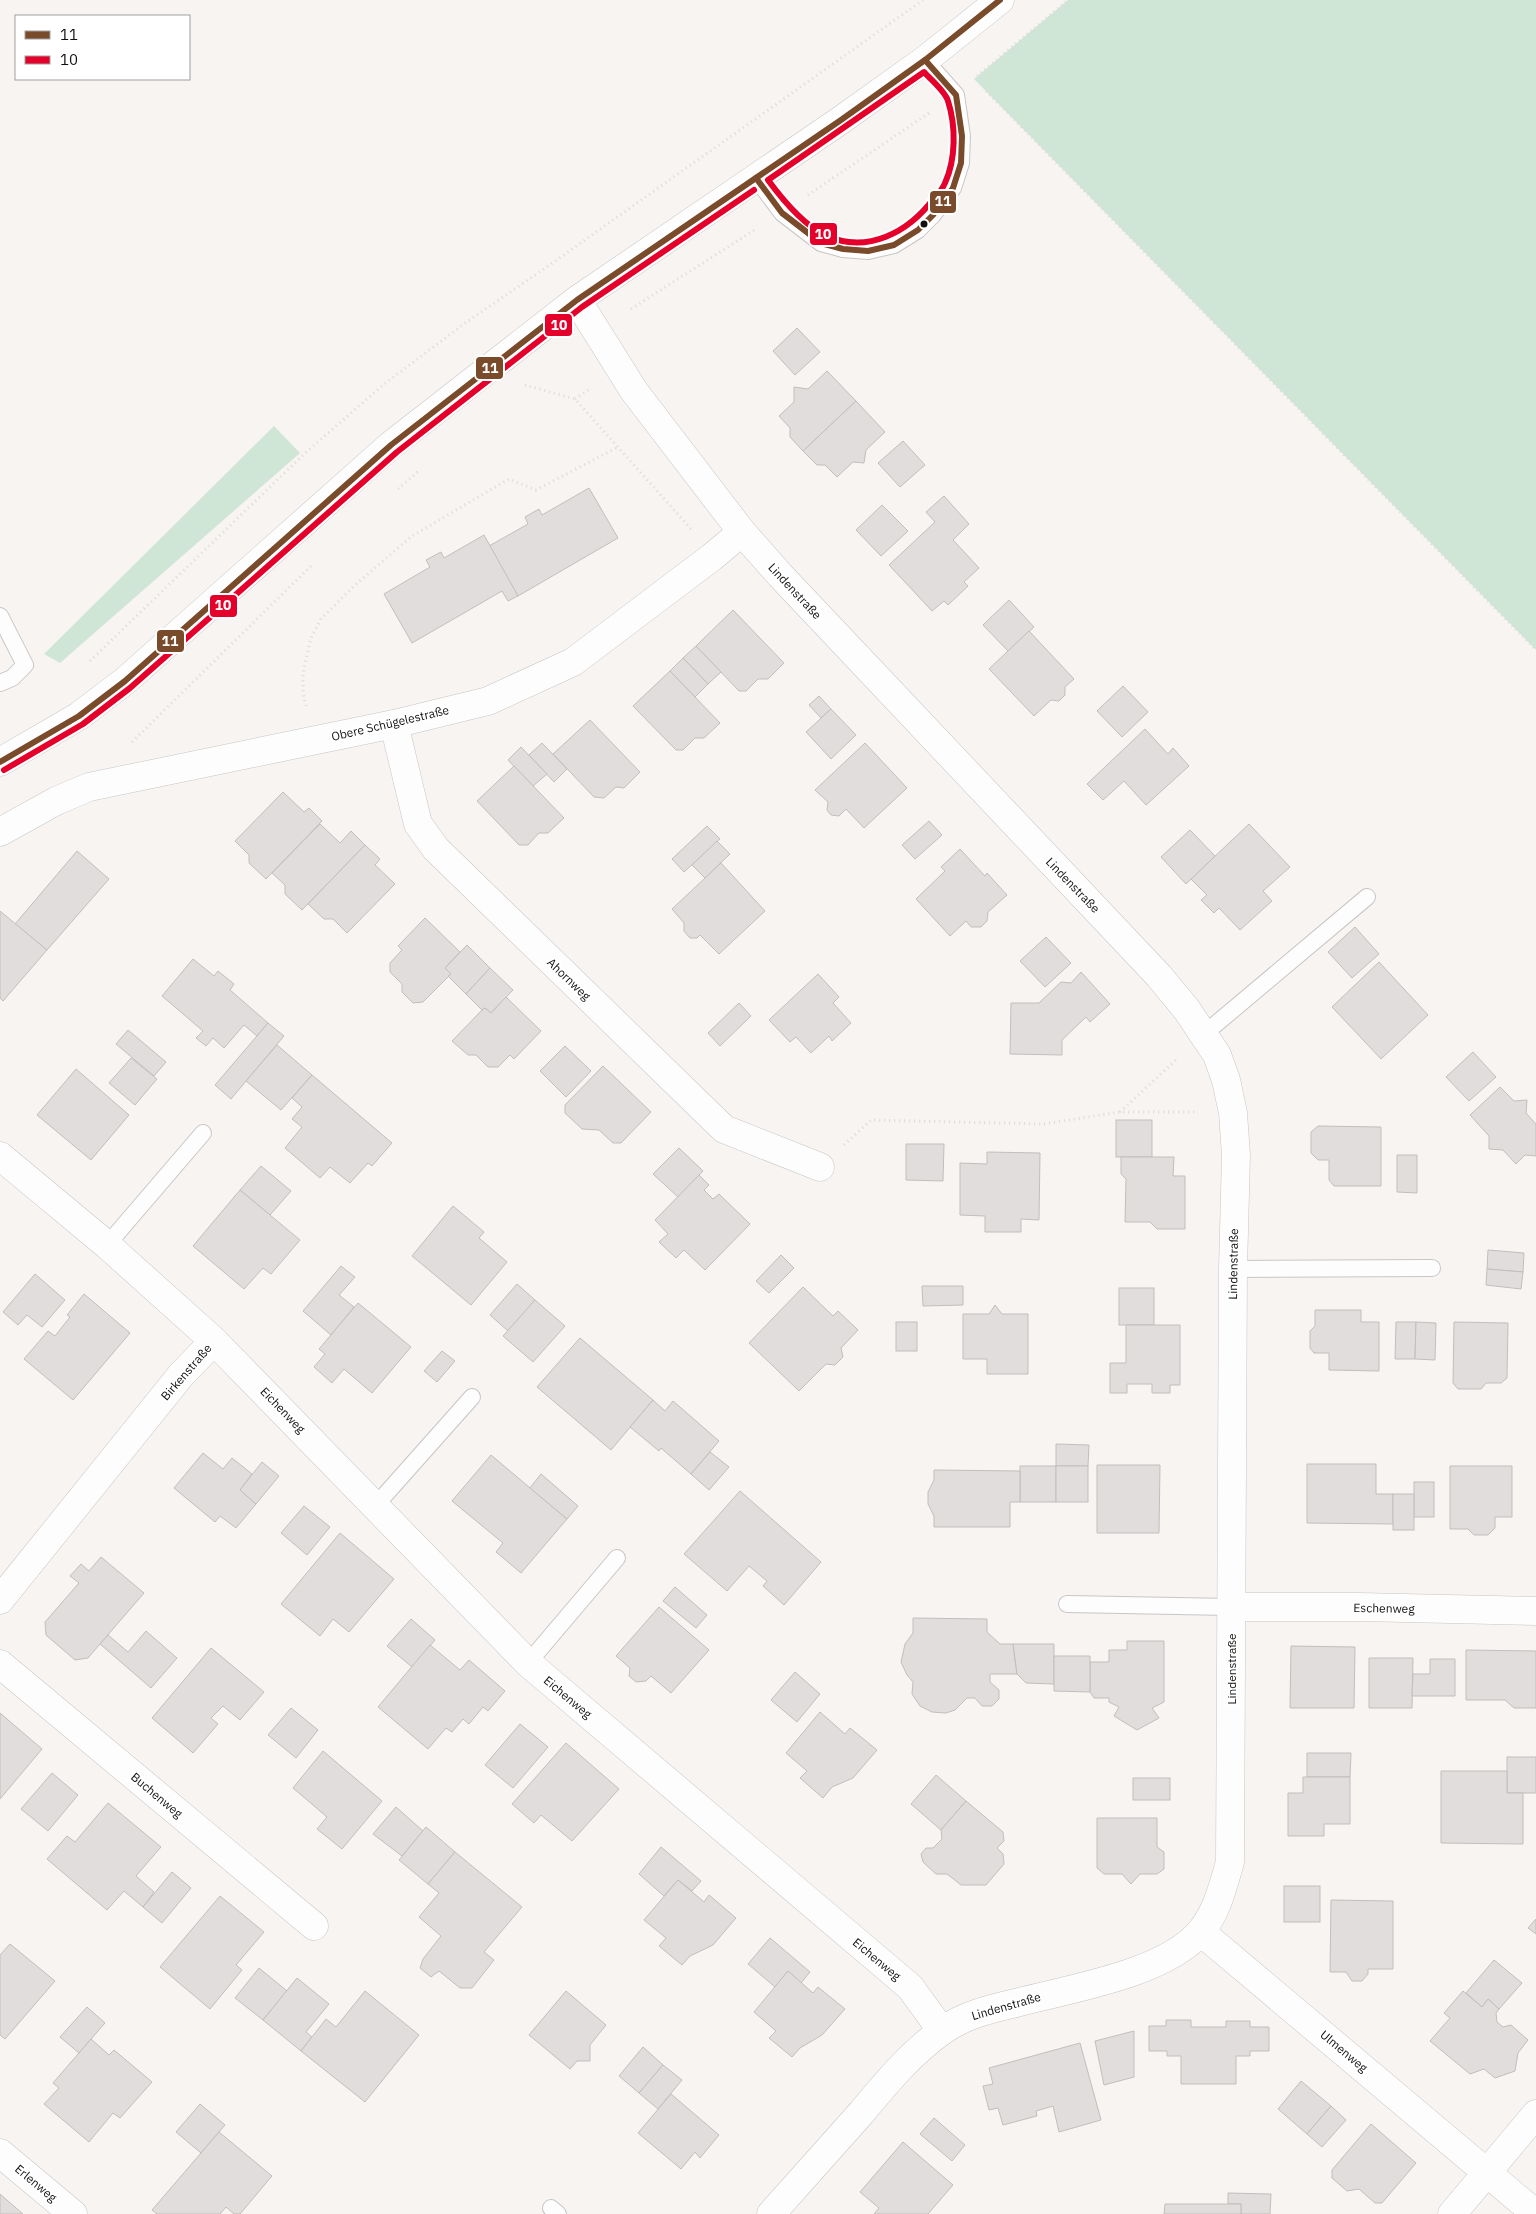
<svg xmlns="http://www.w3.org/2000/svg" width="1536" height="2214" viewBox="0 0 1536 2214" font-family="'IBM Plex Sans',sans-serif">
	<rect width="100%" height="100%" fill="#f7f4f2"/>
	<!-- green -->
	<g fill="#cfe6d6">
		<path d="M1068,0H1536V650L974,79Z"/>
		<path d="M274,426L300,453L60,663L44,654Z"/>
	</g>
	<!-- building -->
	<g fill="#e0dddc" stroke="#c1bfbd">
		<path d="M797,328L820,352L795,375L773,351Z"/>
		<path d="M827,371L856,401L803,451L790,437V428L779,416L794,402V387L808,389Z"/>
		<path d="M856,401L885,432L866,450L864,463L853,462L837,477L825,465H817L803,451Z"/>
		<path d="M903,441L925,465L900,487L878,463Z"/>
		<path d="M589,488L618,538L518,596L489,546L528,524L525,517L539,509L542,515Z"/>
		<path d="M944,496L969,524L953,540L979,568L964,582L968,586L948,605L944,601L932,611L889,565L935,522L926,512Z"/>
		<path d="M882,505L908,531L881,556L856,530Z"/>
		<path d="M484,535L518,596L508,601L502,591L412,643L384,594L430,567L426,560L441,552L444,558Z"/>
		<path d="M1009,600L1034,627L1008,651L983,625Z"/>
		<path d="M733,610L784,663L768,679H758L746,691H739L696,646Z"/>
		<path d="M1029,631L1074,679L1065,687V695L1059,701L1051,700L1034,716L989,669Z"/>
		<path d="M696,646L721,672L708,684L683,658Z"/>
		<path d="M683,658L708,684L695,697L670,671Z"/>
		<path d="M670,671L720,723L704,738H695L683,750H676L633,706Z"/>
		<path d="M1123,686L1148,712L1122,737L1097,711Z"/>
		<path d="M819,696L831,709L821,718L809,705Z"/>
		<path d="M831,709L856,735L831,759L806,732Z"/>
		<path d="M590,720L640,772L624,788L616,787L604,798L594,797L553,754Z"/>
		<path d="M1145,729L1168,754L1173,748L1189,766L1146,805L1124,781L1103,800L1087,784Z"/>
		<path d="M542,743L567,769L554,782L529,755Z"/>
		<path d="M865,743L907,788L864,828L846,809L839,816L831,815L827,810L828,802L815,790Z"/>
		<path d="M521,747L547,774L533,786L508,760Z"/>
		<path d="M514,766L564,818L548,833H539L528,845H519L477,801Z"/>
		<path d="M283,792L304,812L309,808L322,821L266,879L249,863V855L235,841Z"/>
		<path d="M929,821L942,835L915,859L902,845Z"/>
		<path d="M320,824L340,843L351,831L365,845L302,910L285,894V885L272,873Z"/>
		<path d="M1249,824L1290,867L1263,891L1272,901L1240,930L1219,908L1214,913L1201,900L1207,895L1191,879Z"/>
		<path d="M707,826L720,839L684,872L672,859Z"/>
		<path d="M1190,830L1215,856L1186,884L1161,857Z"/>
		<path d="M717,841L730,854L705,878L692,865Z"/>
		<path d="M365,845L380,859L375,865L395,884L347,933L333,919H324L308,904Z"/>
		<path d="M960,849L985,876L987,873L1007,895L988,912L987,921L981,927H971L966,921L950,936L916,899L945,871L941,867Z"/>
		<path d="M77,851L109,879L47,950L15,924Z"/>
		<path d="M721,863L765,911L719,954L700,935L697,938H690L684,931V923L672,909Z"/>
		<path d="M0,911L47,950L3,1001L0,998Z"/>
		<path d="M425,918L460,952L445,968L451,974L423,1002L413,1003L402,992V984L390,972V963L402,950L398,946Z"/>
		<path d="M1355,927L1379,954L1352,978L1328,952Z"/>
		<path d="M1046,937L1071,963L1045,987L1020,961Z"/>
		<path d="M467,945L490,968L466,994L448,976L451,974L445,968Z"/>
		<path d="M193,959L214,976L218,971L234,984L230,990L268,1023L257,1036L244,1025L224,1048L213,1038L206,1046L196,1038L203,1031L162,996Z"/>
		<path d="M1379,962L1428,1015L1381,1059L1332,1007Z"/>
		<path d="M490,968L513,990L491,1013L485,1008L482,1010L466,994Z"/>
		<path d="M1081,972L1110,1004L1090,1022L1086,1017L1062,1040V1055L1010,1054L1011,1003H1039L1061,982L1071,983Z"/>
		<path d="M818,974L839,997L833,1003L851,1023L832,1041L829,1036L811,1053L796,1037L790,1042L769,1020Z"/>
		<path d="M506,997L541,1031L514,1059L510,1055L498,1067H488L476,1055H468L452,1041L482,1010L485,1008L491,1013Z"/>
		<path d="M739,1003L751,1016L720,1046L708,1033Z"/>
		<path d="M268,1023L284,1036L231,1099L215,1085Z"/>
		<path d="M128,1030L166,1062L154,1076L116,1044Z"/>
		<path d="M277,1045L312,1075L281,1110L246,1081Z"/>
		<path d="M565,1046L591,1071L566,1097L540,1071Z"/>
		<path d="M1473,1052L1496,1077L1469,1101L1446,1077Z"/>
		<path d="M131,1058L157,1079L135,1105L109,1083Z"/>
		<path d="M603,1066L651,1112L621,1143H613L599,1130L582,1129L565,1113V1105Z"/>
		<path d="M76,1069L129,1115L91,1160L37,1115Z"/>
		<path d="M312,1075L392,1143L372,1166L368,1163L350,1183L330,1167L320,1178L285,1148L302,1127L292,1119L302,1107L292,1098Z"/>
		<path d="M1500,1087L1514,1101L1527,1100L1526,1113L1536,1124V1156L1525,1155L1516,1164L1503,1150L1489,1149V1136L1470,1115Z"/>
		<rect x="1116" y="1120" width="36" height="37"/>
		<path d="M1318,1126L1381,1127V1186H1334L1329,1180V1160H1318L1311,1153V1132Z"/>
		<path d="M906,1144H944L943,1181L906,1180Z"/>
		<path d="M679,1148L703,1171L678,1197L653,1174Z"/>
		<path d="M987,1152L1040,1153L1039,1220L1021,1219V1232H985V1216L960,1215V1163L987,1164Z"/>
		<path d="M1397,1155H1417V1193L1397,1192Z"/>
		<path d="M1121,1157H1174L1173,1176H1185V1229H1157L1150,1222H1125L1126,1179L1121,1174Z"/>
		<path d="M261,1166L291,1191L270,1215L240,1190Z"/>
		<path d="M699,1175L709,1185L704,1190L713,1199L719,1194L750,1224L705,1270L684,1250L676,1258L659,1242L668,1234L655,1220Z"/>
		<path d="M240,1190L300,1240L271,1274L263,1268L244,1289L193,1246Z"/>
		<path d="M453,1206L484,1232L479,1238L507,1262L471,1305L412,1256Z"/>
		<path d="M1488,1250L1524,1253L1523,1272L1487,1269Z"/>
		<path d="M781,1255L794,1268L769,1293L756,1281Z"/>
		<path d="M341,1266L355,1277L339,1295L354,1307L331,1335L303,1311Z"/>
		<path d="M1487,1269L1523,1272L1521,1289L1486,1285Z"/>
		<path d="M35,1274L65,1300L42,1327L27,1315L18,1325L3,1312Z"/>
		<path d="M517,1284L535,1300L508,1331L490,1315Z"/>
		<path d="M922,1286H963V1305L923,1306Z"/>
		<path d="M803,1287L833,1316L838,1311L858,1330L841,1348L843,1357L835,1365L826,1364L799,1391L749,1343Z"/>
		<rect x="1119" y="1288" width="35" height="37"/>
		<path d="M84,1294L130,1333L73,1400L24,1359L48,1331L55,1336L70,1317L67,1315Z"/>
		<path d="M535,1300L565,1326L533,1362L503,1336Z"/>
		<path d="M358,1303L411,1347L372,1393L344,1369L332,1383L314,1367L325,1354L319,1349Z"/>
		<path d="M995,1305L1002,1314H1028V1374H987V1359H963V1314H989Z"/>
		<path d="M1315,1310H1361V1322H1379V1371L1329,1370V1353H1314L1310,1348V1331L1315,1326Z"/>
		<rect x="896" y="1322" width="21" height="29"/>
		<path d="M1396,1322H1416L1415,1359H1395Z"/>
		<path d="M1416,1322L1436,1323L1435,1360L1415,1359Z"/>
		<path d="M1454,1322L1508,1323L1507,1378L1501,1383H1486L1481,1389H1458L1453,1383Z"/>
		<path d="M1126,1325H1180V1385H1170V1393H1152V1384H1127V1393H1110V1363H1126Z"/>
		<path d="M580,1338L653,1400L611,1450L537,1387Z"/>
		<path d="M442,1351L455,1361L437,1382L424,1371Z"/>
		<path d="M653,1400L665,1411L673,1401L719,1441L691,1474L661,1448L659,1451L630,1427Z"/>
		<path d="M1056,1444L1089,1445L1088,1466H1056Z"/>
		<path d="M710,1452L729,1467L709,1490L691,1474Z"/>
		<path d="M203,1453L223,1469L232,1458L252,1474L240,1490L256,1504L236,1528L220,1516L215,1522L174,1488Z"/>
		<path d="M491,1455L567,1519L521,1573L496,1552L503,1543L452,1501Z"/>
		<path d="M262,1462L279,1476L256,1504L240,1490Z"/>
		<path d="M1307,1464H1376V1494H1393V1524L1307,1523Z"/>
		<path d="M1097,1465H1160L1159,1533H1097Z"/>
		<rect x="1020" y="1466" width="36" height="36"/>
		<rect x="1056" y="1466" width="32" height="36"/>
		<path d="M1450,1466H1512V1517H1495V1528L1488,1535H1474L1468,1529H1450Z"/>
		<path d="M934,1470L1020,1471V1502H1010V1527H934V1516L928,1504V1492L934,1480Z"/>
		<path d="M541,1474L578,1506L567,1519L530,1488Z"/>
		<rect x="1414" y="1482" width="20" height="35"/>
		<path d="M740,1491L821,1562L784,1605L763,1586L767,1581L749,1566L727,1591L684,1554Z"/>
		<rect x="1393" y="1494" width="21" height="36"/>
		<path d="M304,1506L330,1527L307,1555L281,1533Z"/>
		<path d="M340,1533L394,1579L349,1632L333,1619L320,1636L281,1604Z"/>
		<path d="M101,1557L144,1593L88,1658L75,1660L46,1635L45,1622L79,1583L70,1576L81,1564L89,1571Z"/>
		<path d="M675,1587L707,1615L696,1628L663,1601Z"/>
		<path d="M659,1607L709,1650L671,1693L651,1676L646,1681L636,1682L629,1676L630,1668L616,1656Z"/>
		<path d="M913,1618L987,1619V1632L1000,1644H1013L1017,1674H990V1682L999,1690V1699L992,1706H982L975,1698H967L955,1710L946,1713L932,1712L920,1706L912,1694L913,1682L907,1675L901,1662L905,1644L913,1633Z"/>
		<path d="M411,1619L435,1640L412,1667L387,1646Z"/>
		<path d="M146,1631L177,1658L151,1688L100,1644L108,1635L128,1652Z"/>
		<path d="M1127,1641H1164V1702L1152,1708L1159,1718L1137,1730L1114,1716L1119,1707L1109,1702V1698H1094L1090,1692V1662H1109V1650H1127Z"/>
		<path d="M1013,1644H1054V1684L1026,1683L1017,1674Z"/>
		<path d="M430,1645L460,1670L469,1660L505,1691L488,1711L483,1707L469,1724L463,1719L452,1732L446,1728L428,1749L378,1707Z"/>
		<path d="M1291,1646L1355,1647L1354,1708H1290Z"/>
		<path d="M211,1648L264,1692L240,1720L223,1706L211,1718L218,1724L193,1753L152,1718Z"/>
		<path d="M1466,1650L1536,1651V1708H1514L1505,1700H1466Z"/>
		<path d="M1054,1656H1090V1692L1054,1691Z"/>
		<path d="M1369,1658H1413L1412,1708H1369Z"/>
		<path d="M1430,1659H1455V1696H1412L1413,1674H1430Z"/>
		<path d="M795,1672L820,1694L797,1722L771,1700Z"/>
		<path d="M291,1708L318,1730L296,1758L268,1735Z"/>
		<path d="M820,1712L845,1734L850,1728L877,1750L853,1778L832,1787L823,1798L800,1778L807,1771L786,1753Z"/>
		<path d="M0,1713L42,1749L0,1799Z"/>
		<path d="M520,1724L548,1747L513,1788L485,1765Z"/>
		<path d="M566,1743L619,1789L572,1841L541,1815L534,1823L512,1804Z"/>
		<path d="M323,1751L382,1801L342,1849L317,1829L327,1817L293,1788Z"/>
		<path d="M1307,1753H1351L1350,1777H1307Z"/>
		<rect x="1507" y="1757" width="29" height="36"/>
		<path d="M1441,1771H1507V1793H1523V1844L1441,1843Z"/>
		<path d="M52,1773L78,1795L48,1831L21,1809Z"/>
		<path d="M936,1775L966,1801L941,1830L911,1804Z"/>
		<path d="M1303,1777H1350V1824H1324V1836H1288V1793H1303Z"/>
		<rect x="1133" y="1778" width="37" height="22"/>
		<path d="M966,1801L1003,1832L1004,1841L997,1848L1003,1854L1004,1864L986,1885H961L947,1874H936L923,1862L921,1854L926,1848H933L942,1839L941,1830Z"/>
		<path d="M108,1803L161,1847L136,1876L154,1892L143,1907L124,1891L107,1910L47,1859L67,1836L75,1842Z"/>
		<path d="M396,1807L423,1831L402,1856L373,1834Z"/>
		<path d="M1097,1818H1157V1847L1164,1852V1869L1157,1874H1140L1131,1884L1122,1874H1104L1097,1868Z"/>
		<path d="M426,1827L455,1852L428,1884L399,1860Z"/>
		<path d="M661,1847L701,1881L692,1891L678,1880L664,1896L639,1874Z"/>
		<path d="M455,1852L522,1907L484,1952L494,1960L472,1988H460L439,1971L431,1977L420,1968L423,1959L441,1936L419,1917L439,1893L428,1884Z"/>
		<path d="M172,1872L191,1888L162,1923L143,1907Z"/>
		<path d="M678,1880L704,1902L709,1895L736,1918L713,1945L690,1956L682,1965L659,1946L666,1938L644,1920Z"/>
		<rect x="1284" y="1886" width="36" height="36"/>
		<path d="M220,1896L264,1932L236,1965L242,1970L210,2009L160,1967Z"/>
		<path d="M1331,1900L1393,1901V1969H1368V1974L1362,1981H1352L1346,1972H1330Z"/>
		<path d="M1536,1919V1934L1528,1928Z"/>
		<path d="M770,1938L810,1972L801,1983L788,1971L775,1987L748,1964Z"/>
		<path d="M10,1944L55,1981L5,2039L0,2035V1955Z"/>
		<path d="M1494,1960L1522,1983L1499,2009L1488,1999L1482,2007L1466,1993Z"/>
		<path d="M259,1968L287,1991L263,2020L235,1998Z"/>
		<path d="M788,1971L813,1993L818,1987L845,2009L822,2035L800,2048L792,2057L769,2038L776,2031L754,2012Z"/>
		<path d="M297,1978L329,2004L306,2032L312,2037L301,2051L263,2020Z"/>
		<path d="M365,1991L419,2035L365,2102L301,2051L326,2019L336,2027Z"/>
		<path d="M566,1991L606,2025L590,2045V2061H577L570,2069L529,2035Z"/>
		<path d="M1463,1991L1482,2007L1488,1999L1499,2009L1496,2013L1497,2022L1503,2027L1511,2025L1528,2040L1518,2053L1515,2071L1495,2078L1484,2069L1470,2074L1430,2041L1450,2018L1444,2013Z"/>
		<path d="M87,2007L105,2023L79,2053L60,2037Z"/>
		<path d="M1166,2020H1191V2027H1226V2021H1250V2027H1269V2051H1250V2056H1236V2084H1181V2056H1167V2051H1149V2026H1166Z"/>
		<path d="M1134,2031V2077L1104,2085L1095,2041Z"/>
		<path d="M91,2039L109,2055L114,2050L152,2082L120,2118L113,2113L89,2142L44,2104L59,2088L53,2083Z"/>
		<path d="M1080,2043L1101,2120L1059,2132L1053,2106L1036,2111L1037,2116L1003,2125L998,2108L989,2110L983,2086L993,2084L989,2068Z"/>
		<path d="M643,2047L663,2065L639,2093L619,2076Z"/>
		<path d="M663,2065L682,2080L658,2109L639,2093Z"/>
		<path d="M1301,2081L1331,2106L1307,2134L1278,2109Z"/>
		<path d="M671,2094L719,2135L700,2158L695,2152L681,2169L638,2133Z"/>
		<path d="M200,2104L225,2125L201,2153L176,2132Z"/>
		<path d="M1331,2106L1346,2120L1322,2147L1307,2134Z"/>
		<path d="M934,2118L965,2145L952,2161L920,2134Z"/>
		<path d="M1371,2124L1416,2163L1382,2203H1375L1359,2189L1347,2191L1332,2178V2170Z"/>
		<path d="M219,2132L272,2176L240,2214H234L226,2207L220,2214H157L152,2210Z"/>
		<path d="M903,2142L953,2185L928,2214H874L879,2208L860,2192Z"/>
		<path d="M1228,2193L1271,2194L1270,2214H1241V2204H1228Z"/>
		<path d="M0,2194L23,2214H0Z"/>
		<path d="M1165,2204H1241V2214H1164Z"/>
	</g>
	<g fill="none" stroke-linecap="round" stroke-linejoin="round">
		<defs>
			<g id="service">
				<path d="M756,178L782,213L821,243L843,249L868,251L894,245L918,230L933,215L953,188L961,163L962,136L956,95L925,60"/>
				<path d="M0,616L25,665L12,678L0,683"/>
				<path d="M1204,1034L1367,897"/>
				<path d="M107,1245L203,1133"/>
				<path d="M1233,1269L1432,1268"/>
				<path d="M376,1505L472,1397"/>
				<path d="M1067,1604L1231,1607"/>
				<path d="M528,1663L617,1558"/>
				<path d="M551,2208L558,2214"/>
			</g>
			<g id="minor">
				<path d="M577,300L634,391L742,532L780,575L1159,976L1187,1010L1217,1055L1226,1080L1233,1113L1236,1155L1233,1269L1230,1862C1223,1886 1217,1912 1201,1931C1166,1974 1068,1989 1016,2003C990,2009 964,2015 942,2031C911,2053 886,2083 862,2112C832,2146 801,2180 771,2214"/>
				<path d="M394,724L418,824L436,849L724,1129L820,1167"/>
				<path d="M0,832L56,801L89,787L394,724L488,701L573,662L712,557L742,532"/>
				<path d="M0,1156L107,1245L214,1341L181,1375L0,1600"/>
				<path d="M214,1341L528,1663L910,1987L942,2031"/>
				<path d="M1231,1607H1360L1536,1611"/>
				<path d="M0,1664L314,1926"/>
				<path d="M1201,1932L1536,2214"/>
				<path d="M0,2153L73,2214"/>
				<path d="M1452,2214L1536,2114"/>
			</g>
			<path id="tertiary" d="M0,762L79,716L125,681L391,445L577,300L841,120L925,60L1000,0"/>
		</defs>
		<!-- service casing -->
		<use href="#service" stroke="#c8c6c5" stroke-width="18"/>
		<!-- minor casing -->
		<use href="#minor" stroke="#c8c6c5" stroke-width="29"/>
		<!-- tertiary casing -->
		<use href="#tertiary" stroke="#c8c6c5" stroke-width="29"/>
		<!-- path -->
		<g stroke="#dbdad9" stroke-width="3" stroke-dasharray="1 4" stroke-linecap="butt">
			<path d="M977,76L1068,0"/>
			<path d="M986,91L1536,650"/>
			<path d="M808,195L929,113"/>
			<path d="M631,309L756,229"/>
			<path d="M525,385L575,399L691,529"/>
			<path d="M575,399L591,388"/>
			<path d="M398,489L420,470"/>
			<path d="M90,661L303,455L383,385L468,321L554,262L923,0"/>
			<path d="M306,706L303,694V673L311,638L321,619L354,586L412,536L509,479L536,490L618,447"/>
			<path d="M132,742L313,564"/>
			<path d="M1120,1112L1178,1058"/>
			<path d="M844,1145L871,1120L1043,1124L1120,1112H1197"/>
		</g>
		<!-- service -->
		<use href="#service" stroke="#fefdfd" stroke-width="16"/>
		<!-- minor -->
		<use href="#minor" stroke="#fefdfd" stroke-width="28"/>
		<!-- tertiary -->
		<use href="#tertiary" stroke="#fefdfd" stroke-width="28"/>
		<defs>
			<g id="bus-1">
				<path d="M756,178L782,213L821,243L843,249L868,251L894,245L918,230L933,215L953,188L961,163L962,136L956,95L925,60"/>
				<path d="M0,762L79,716L125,681L391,445L577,300L841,120L925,60L1000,0"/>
			</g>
			<g id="bus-2">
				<path d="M924,72C931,80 945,91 948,101C956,126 956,159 945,183C943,188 938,194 934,198C909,232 867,255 825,235C804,225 782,199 768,180Z"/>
				<path d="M4,770L83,724L130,688L397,452L582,307L754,190"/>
			</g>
		</defs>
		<!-- bus-1 casing -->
		<use href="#bus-1" stroke="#fff" stroke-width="10"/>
		<!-- bus-2 casing -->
		<use href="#bus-2" stroke="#fff" stroke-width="10"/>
		<!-- bus-1 -->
		<use href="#bus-1" stroke="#7a4b2a" stroke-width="6"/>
		<!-- bus-2 -->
		<use href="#bus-2" stroke="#e4002b" stroke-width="6"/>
	</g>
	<!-- markers -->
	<circle fill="#12100f" stroke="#fff" stroke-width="2" cx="924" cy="224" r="4.5"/>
	<g text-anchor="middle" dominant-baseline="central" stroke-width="4.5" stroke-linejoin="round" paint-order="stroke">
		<!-- street labels -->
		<g font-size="12" fill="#12100f" stroke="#fff">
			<text transform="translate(795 591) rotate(47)">Lindenstraße</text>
			<text transform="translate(390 723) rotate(-13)">Obere Schügelestraße</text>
			<text transform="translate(1073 885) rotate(46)">Lindenstraße</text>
			<text transform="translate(569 979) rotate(44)">Ahornweg</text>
			<text transform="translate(1233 1264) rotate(-89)">Lindenstraße</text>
			<text transform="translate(186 1372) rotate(-49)">Birkenstraße</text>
			<text transform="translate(283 1410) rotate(46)">Eichenweg</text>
			<text transform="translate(1384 1608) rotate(1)">Eschenweg</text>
			<text transform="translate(1231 1669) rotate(-90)">Lindenstraße</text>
			<text transform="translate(568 1697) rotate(40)">Eichenweg</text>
			<text transform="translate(157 1795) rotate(40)">Buchenweg</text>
			<text transform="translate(877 1959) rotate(40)">Eichenweg</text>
			<text transform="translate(1006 2006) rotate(-16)">Lindenstraße</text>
			<text transform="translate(1344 2051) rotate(40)">Ulmenweg</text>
			<text transform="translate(36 2183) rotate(40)">Erlenweg</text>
		</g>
	</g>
	<g stroke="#fff" stroke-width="2">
		<rect x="929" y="190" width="28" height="24" rx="5" fill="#7a4b2a"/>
		<rect x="809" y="222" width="29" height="24" rx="5" fill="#e4002b"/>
		<rect x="544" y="313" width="29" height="24" rx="5" fill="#e4002b"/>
		<rect x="475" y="356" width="29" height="24" rx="5" fill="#7a4b2a"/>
		<rect x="209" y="594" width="29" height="24" rx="5" fill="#e4002b"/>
		<rect x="156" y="629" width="29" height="24" rx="5" fill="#7a4b2a"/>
	</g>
	<g font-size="14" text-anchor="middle" font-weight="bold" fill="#fff">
		<text x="943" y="206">11</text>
		<text x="823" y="239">10</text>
		<text x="559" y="330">10</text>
		<text x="490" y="373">11</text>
		<text x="223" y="610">10</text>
		<text x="170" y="646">11</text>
	</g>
	<!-- legend -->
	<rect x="15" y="15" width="175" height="65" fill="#ffffff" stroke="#a09f9f"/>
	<rect x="25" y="31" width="25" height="8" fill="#7a4b2a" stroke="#a09f9f"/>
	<text x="60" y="40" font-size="15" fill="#12100f">11</text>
	<rect x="25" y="56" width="25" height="8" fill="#e4002b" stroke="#a09f9f"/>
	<text x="60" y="65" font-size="15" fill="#12100f">10</text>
</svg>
